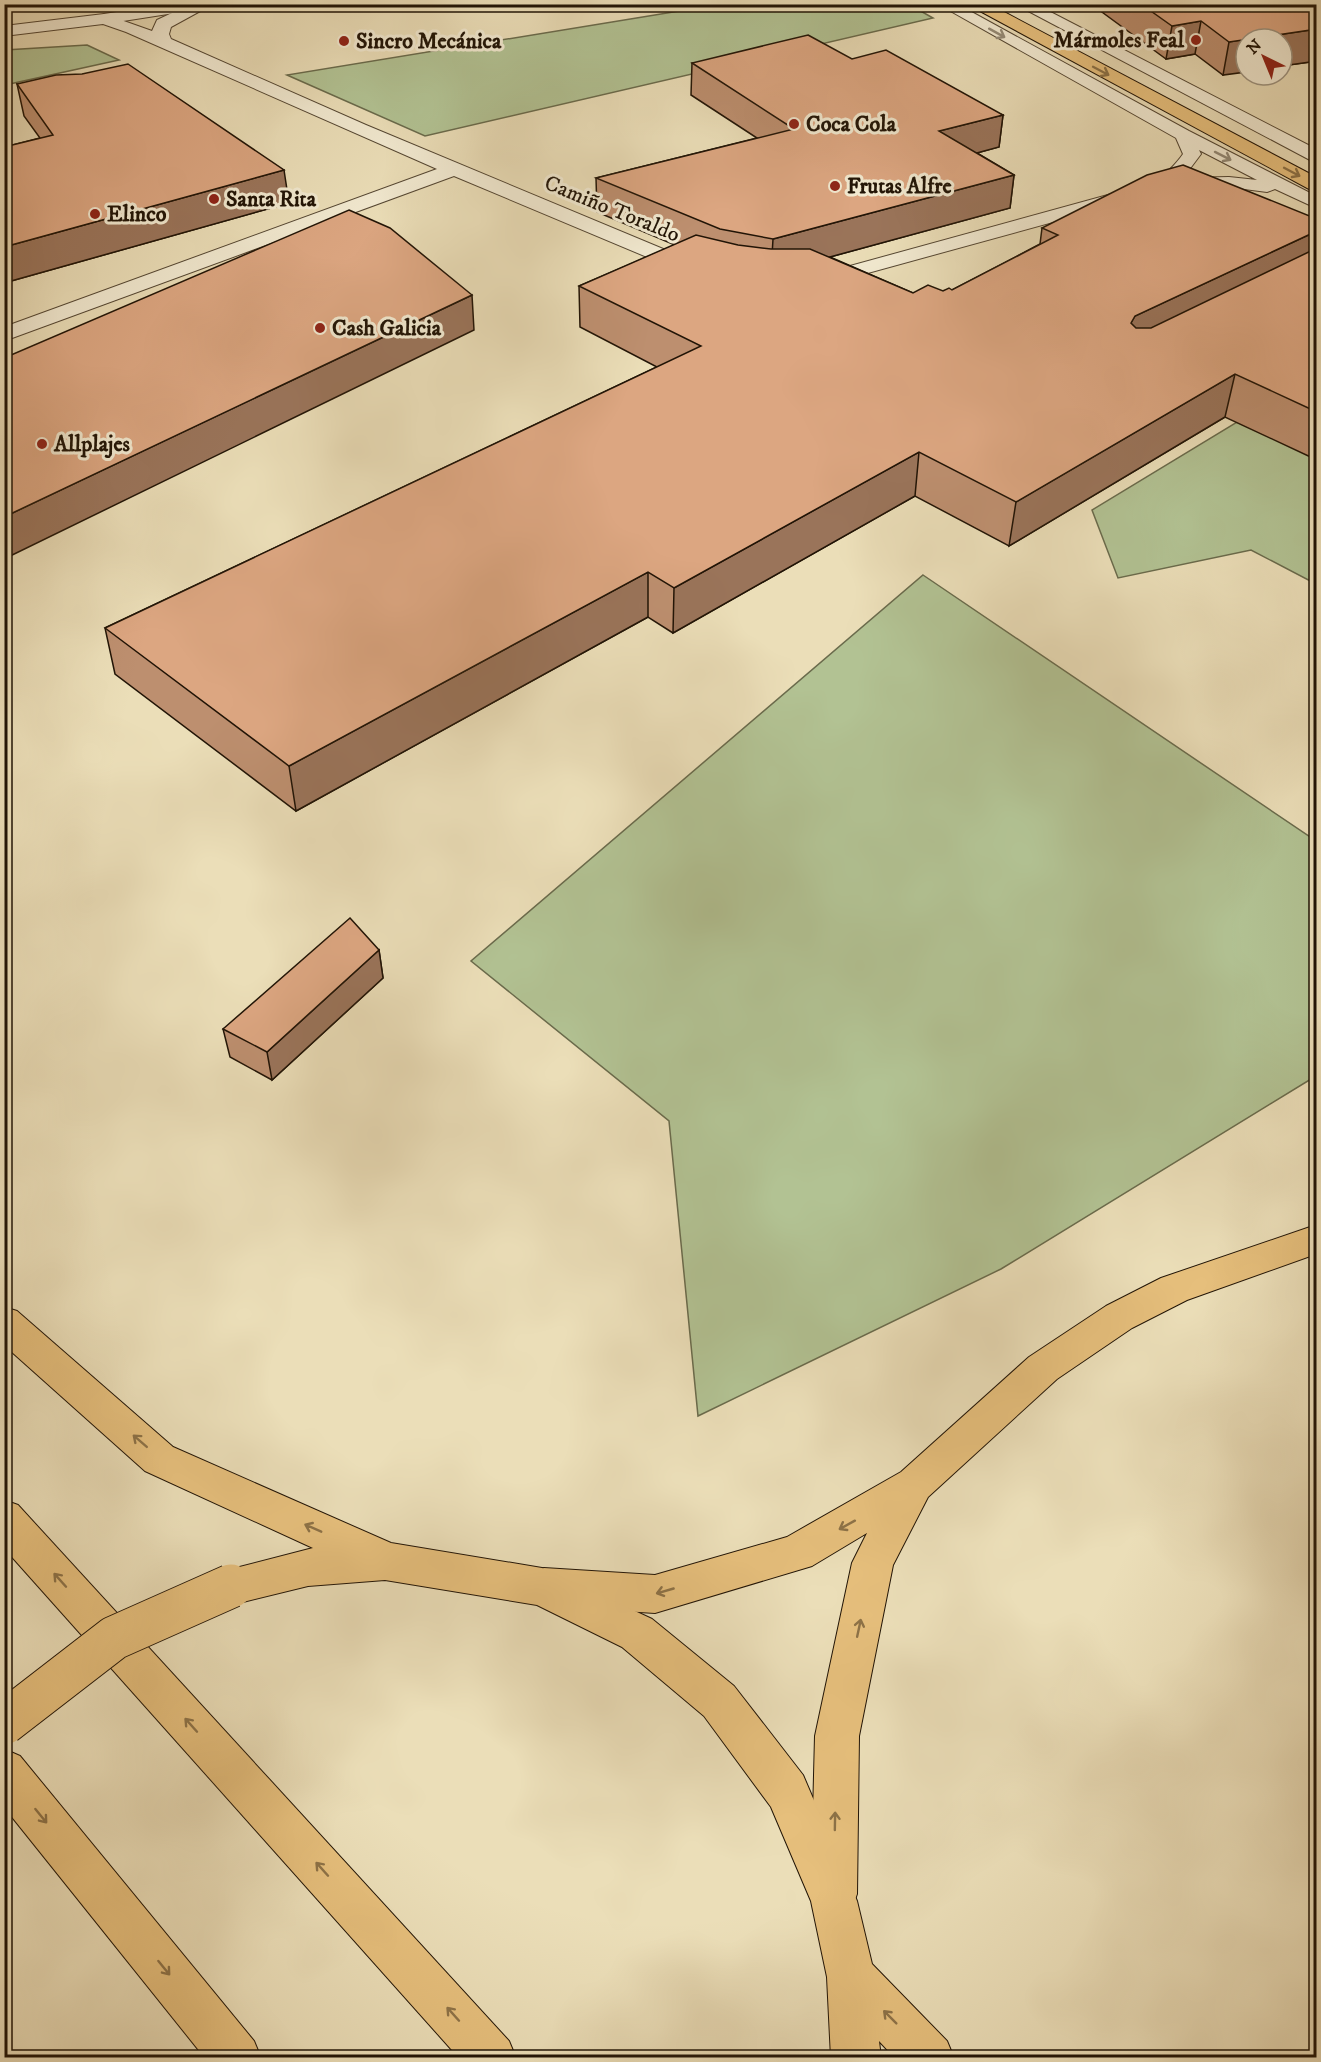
<svg xmlns="http://www.w3.org/2000/svg" width="1321" height="2062" viewBox="0 0 1321 2062" font-family="'IM FELL DW Pica',serif">
	<rect width="100%" height="100%" fill="#ebdeb8"/>
	<filter id="stains"><feTurbulence type="fractalNoise" baseFrequency=".00333" numOctaves="4"/><feColorMatrix values="0 0 0 0 .2 0 0 0 0 .09 0 0 0 0 .02 0 0 0 .5 -.17"/></filter>
	<radialGradient id="worn" r=".72"><stop offset=".6" stop-color="#630" stop-opacity="0"/><stop offset="1" stop-color="#630" stop-opacity=".3"/></radialGradient>
	<!-- green -->
	<g fill="#b2c293" stroke="#6a6b4c" stroke-width="1.5">
		<path d="M716,5H910L933,18L425,136L287,75Z"/>
		<path d="M87,45L119,60L5,85V50Z"/>
		<path d="M1237,422L1316,458V584L1251,550L1118,578L1092,510Z"/>
		<path d="M923,575L1316,841V1076L1001,1269L698,1416L669,1121L471,961Z"/>
	</g>
	<g fill="none" stroke-linecap="round" stroke-linejoin="round">
		<defs>
			<g id="lane">
				<path d="M168,4H207L200,9L104,24L96,19L104,14Z"/>
				<path d="M938,4H957L1189,131L1316,196V208L1275,189L1267,192L1229,187L1159,189L1156,185C1164,174 1175,166 1183,154L1176,138ZM1199,150L1257,180L1229,177L1183,178L1201,154Z"/>
				<path d="M1015,4H1035L1316,149V161L1310,160Z"/>
			</g>
			<g id="street">
				<path d="M191,4H213L171,27L169,34L171,39L366,125L680,256L705,263L708,267L705,271L698,273L666,265L454,176L4,341V327L437,169L126,32L103,24L4,36V26L104,14L152,31L157,20Z"/>
				<path d="M1126,190L1133,192L1136,196L1133,200L817,287L810,285L806,281L810,277Z"/>
			</g>
			<g id="primary">
				<path d="M967,4H989L1316,177V191L1309,189Z"/>
				<path d="M1316,1225V1254L1187,1300L1132,1328L1057,1379L928,1497L893,1565L859,1736L857,1894L851,1911L834,1917L817,1911L811,1894L815,1736L852,1563L867,1533L812,1566L655,1613L544,1606L529,1600L523,1587L529,1574L544,1568L655,1575L787,1537L901,1472L1029,1357L1106,1306L1161,1278Z"/>
			</g>
			<g id="highway">
				<path d="M4,1307L17,1311L173,1447L391,1543L542,1568L652,1619L734,1686L803,1775L857,1901L872,1964L947,2041L954,2058H895L879,2041L881,2058H831L827,1977L811,1901L771,1807L704,1716L622,1647L537,1605L385,1580L308,1586L231,1605L216,1599L210,1586L216,1573L313,1548L145,1471L4,1345Z"/>
				<path d="M4,1500L18,1505L509,2041L516,2058H459L4,1548Z"/>
				<path d="M4,1749L20,1756L254,2041L261,2058H205L4,1807Z"/>
			</g>
		</defs>
		<!-- lane casing -->
		<use href="#lane" stroke="#544632" stroke-width="2"/>
		<!-- street casing -->
		<use href="#street" stroke="#544632" stroke-width="2"/>
		<!-- primary casing -->
		<use href="#primary" stroke="#211406" stroke-width="2"/>
		<!-- highway casing -->
		<use href="#highway" stroke="#211406" stroke-width="2"/>
		<!-- lane -->
		<use href="#lane" fill="#f2ead1" fill-rule="evenodd"/>
		<!-- street -->
		<use href="#street" fill="#f2ead1" fill-rule="evenodd"/>
		<!-- primary -->
		<use href="#primary" fill="#e6bf7c" fill-rule="evenodd"/>
		<!-- highway -->
		<use href="#highway" fill="#e6bf7c" fill-rule="evenodd"/>
		<defs>
			<path id="highway-bridge" d="M4,1723L114,1638L231,1586"/>
		</defs>
		<!-- highway-bridge casing -->
		<use href="#highway-bridge" stroke="#211406" stroke-width="45" stroke-linecap="butt"/>
		<!-- highway-bridge -->
		<use href="#highway-bridge" stroke="#e6bf7c" stroke-width="43"/>
	</g>
	<!-- wall -->
	<g fill="#bd8f6f" stroke="#211406" stroke-width="1.5">
		<path d="M1091,4H1317V61L1282,66V39L1223,75L1195,54L1166,59Z"/>
		<path d="M852,59L1003,115L999,147L977,153L1014,175L1010,208L830,257L913,293L952,290L1040,244L1042,228L1317,219V460L1225,417L1009,546L915,496L673,633L648,617L296,811L115,674L105,628L657,367L580,327L579,286L675,245L597,212L596,178L757,138L691,95L692,63Z"/>
		<path d="M17,84L289,203L4,283V147L40,138L24,116Z"/>
		<path d="M379,950L383,978L272,1080L230,1057L223,1029Z"/>
	</g>
	<!-- shaded-wall -->
	<g fill="#9a745a" stroke="#211406" stroke-width="1.5">
		<path d="M1201,21L1195,54L1166,59L1172,26Z"/>
		<path d="M1317,29V61L1282,66V39H1249Z"/>
		<path d="M1246,39V72L1223,75L1229,42Z"/>
		<path d="M1003,115L999,147L936,164L939,131Z"/>
		<path d="M284,170L289,203L4,283V247Z"/>
		<path d="M1014,175L1010,208L771,273L773,239Z"/>
		<path d="M1317,231V267L1127,358L1131,323L1135,316Z"/>
		<path d="M472,295L474,330L4,559V517Z"/>
		<path d="M1235,374L1225,417L1009,546L1016,502Z"/>
		<path d="M919,452L915,496L673,633L674,588Z"/>
		<path d="M648,572V617L296,811L289,766Z"/>
		<path d="M379,950L383,978L272,1080L267,1052Z"/>
	</g>
	<!-- building -->
	<g fill="#dca681" stroke="#211406" stroke-width="1.5">
		<path d="M1141,4H1317V29L1229,42L1201,21L1172,26Z"/>
		<path d="M808,35L852,59L886,50L1003,115L939,131L1014,175L773,239L720,229L596,178L794,129L692,63Z"/>
		<path d="M128,64L284,170L4,247V147L53,135L17,84L56,75L82,74Z"/>
		<path d="M1183,165L1317,219V231L1135,316L1131,323L1136,328H1151L1317,248V412L1235,374L1016,502L919,452L674,588L648,572L289,766L105,628L701,346L579,286L696,235L738,245L771,249H810L913,293L928,285L943,291L949,288L952,290L1058,235L1042,228L1147,175Z"/>
		<path d="M349,210L390,228L472,295L4,517V358Z"/>
		<path d="M350,918L379,950L267,1052L223,1029Z"/>
	</g>
	<!-- one-way arrows -->
	<defs><path id="oneway-shaft" d="M-6 0H5M1.5-3L5.5 0L1.5 3" fill="none" stroke-width="1.6" stroke-linecap="round" stroke-linejoin="round" transform="scale(1.5)"/></defs>
	<g stroke="#948a76">
		<use href="#oneway-shaft" transform="translate(997 33) rotate(29)"/>
		<use href="#oneway-shaft" transform="translate(1223 156) rotate(27)"/>
	</g>
	<g stroke="#8d7247">
		<use href="#oneway-shaft" transform="translate(1101 71) rotate(28)"/>
		<use href="#oneway-shaft" transform="translate(1292 172) rotate(28)"/>
		<use href="#oneway-shaft" transform="translate(140 1441) rotate(-139)"/>
		<use href="#oneway-shaft" transform="translate(847 1525) rotate(151)"/>
		<use href="#oneway-shaft" transform="translate(313 1528) rotate(-156)"/>
		<use href="#oneway-shaft" transform="translate(60 1580) rotate(-132)"/>
		<use href="#oneway-shaft" transform="translate(665 1591) rotate(164)"/>
		<use href="#oneway-shaft" transform="translate(859 1628) rotate(-78)"/>
		<use href="#oneway-shaft" transform="translate(191 1725) rotate(-132)"/>
		<use href="#oneway-shaft" transform="translate(41 1816) rotate(51)"/>
		<use href="#oneway-shaft" transform="translate(835 1821) rotate(-89)"/>
		<use href="#oneway-shaft" transform="translate(322 1869) rotate(-132)"/>
		<use href="#oneway-shaft" transform="translate(164 1968) rotate(51)"/>
		<use href="#oneway-shaft" transform="translate(453 2014) rotate(-132)"/>
		<use href="#oneway-shaft" transform="translate(890 2017) rotate(-135)"/>
	</g>
	<!-- markers -->
	<g fill="#8f2418" stroke="#f2ead1" stroke-width="2">
		<circle cx="1196" cy="40" r="6"/>
		<circle cx="344" cy="41" r="6"/>
		<circle cx="794" cy="124" r="6"/>
		<circle cx="835" cy="186" r="6"/>
		<circle cx="214" cy="199" r="6"/>
		<circle cx="95" cy="214" r="6"/>
		<circle cx="320" cy="328" r="6"/>
		<circle cx="42" cy="444" r="6"/>
	</g>
	<g text-anchor="middle" dominant-baseline="central" stroke-width="6" stroke-linejoin="round" paint-order="stroke">
		<!-- far-poi labels -->
		<g font-size="22" font-weight="bold" fill="#211406" stroke="#f2ead1" text-anchor="start">
			<text x="1184" y="40" text-anchor="end">Mármoles Feal</text>
			<text x="356" y="41">Sincro Mecánica</text>
			<text x="806" y="124">Coca Cola</text>
			<text x="847" y="186">Frutas Alfre</text>
			<text x="226" y="199">Santa Rita</text>
			<text x="107" y="214">Elinco</text>
			<text x="332" y="328">Cash Galicia</text>
			<text x="54" y="444">Allplajes</text>
		</g>
		<!-- far-street labels -->
		<g font-size="22" fill="#211406" stroke="#f2ead1">
			<text transform="translate(612 209) rotate(22)">Camiño Toraldo</text>
		</g>
	</g>
	<!-- margin -->
	<rect width="1321" height="2062" fill="none" stroke="#ebdeb8" stroke-width="24"/>
	<rect x="6" y="6" width="1309" height="2050" fill="none" stroke="#211406" stroke-width="3"/>
	<rect x="12" y="12" width="1297" height="2038" fill="none" stroke="#211406" stroke-width="1.5"/>
	<!-- north arrow -->
	<g transform="translate(1264 57) rotate(317)"><circle r="28" fill="#f2ead1" stroke="#9e9480" stroke-width="1.5"/>
	<path d="M0-4.5L10 22L0 15L-10 22Z" fill="#8f2418"/>
	<text y="-9" font-size="16" font-weight="bold" text-anchor="middle" fill="#211406">N</text>
	</g>
	<rect width="100%" height="100%" filter="url(#stains)"/>
	<rect width="100%" height="100%" fill="url(#worn)"/>
</svg>
